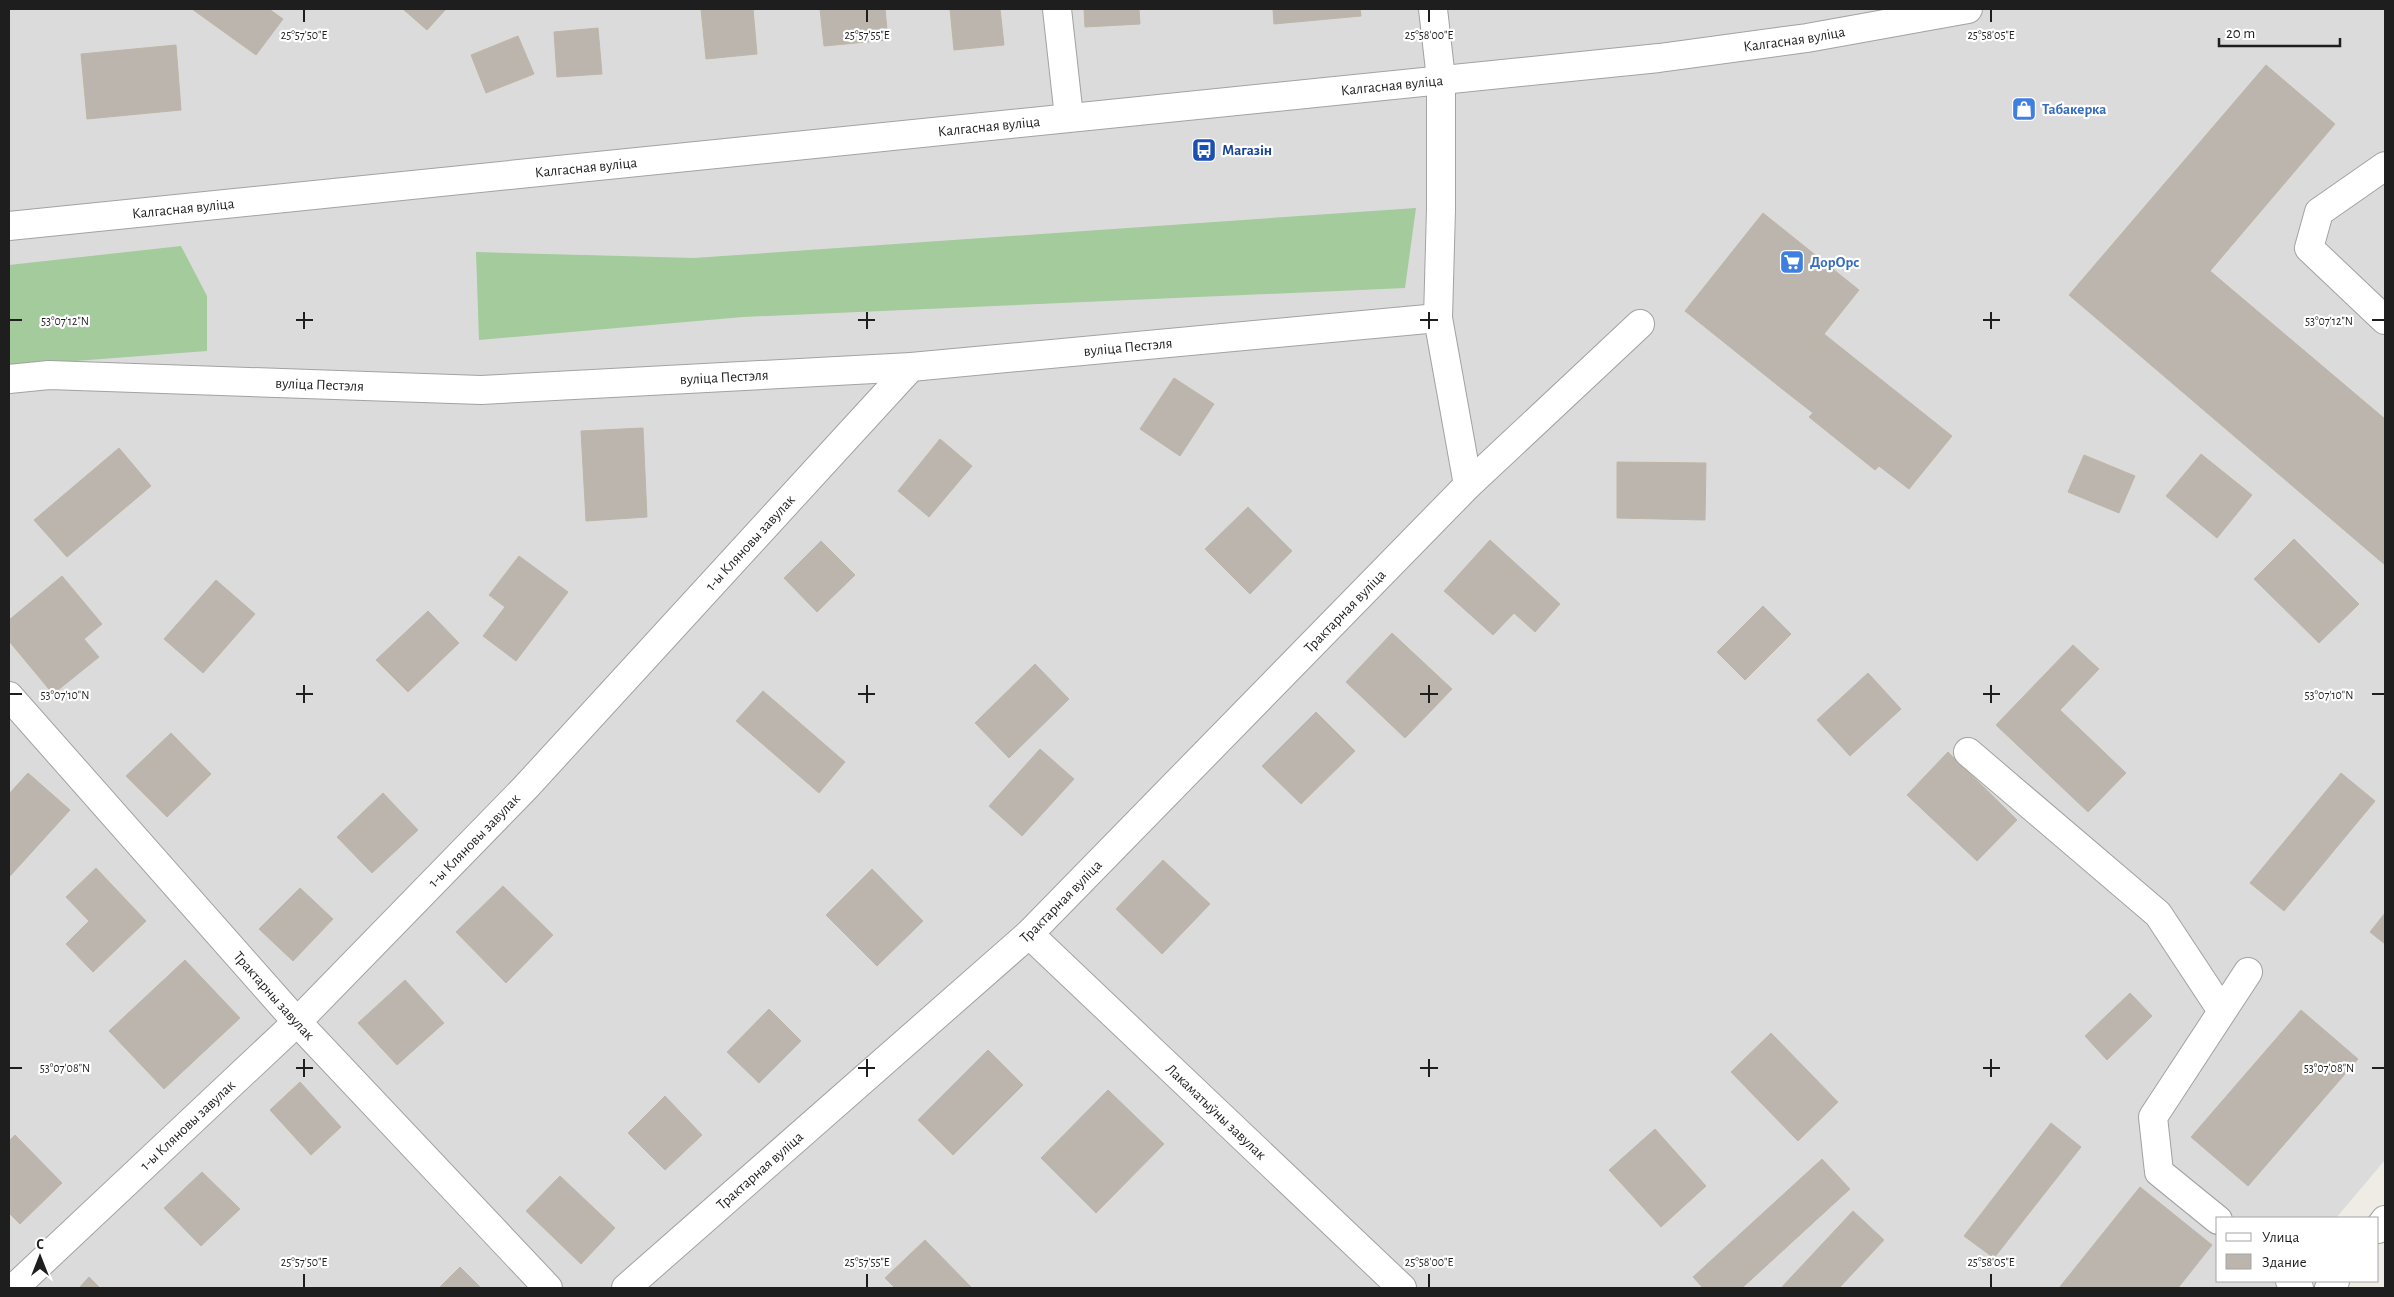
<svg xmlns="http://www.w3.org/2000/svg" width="2394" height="1297" viewBox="0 0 2394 1297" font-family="'Alegreya Sans',sans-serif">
	<rect width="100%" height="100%" fill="#eeece4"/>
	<!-- residential -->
	<path fill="#dcdbdb" d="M9,9H2385V1160L2336,1218H2218V1281H2283L2277,1288H9Z"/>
	<!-- forest -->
	<g fill="#a3cb9b">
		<path d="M1416,208L1405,288L743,317L479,340L476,252L694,258Z"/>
		<path d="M181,246L207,296V351L9,366V265Z"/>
	</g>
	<!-- building -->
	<g fill="#bbb5ae" stroke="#bfb5a7">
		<path d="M192,9H269L283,19L256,55Z"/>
		<path d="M403,9H446L427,30Z"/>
		<path d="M701,9H753L757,54L706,59Z"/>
		<path d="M820,9H885L888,40L824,46Z"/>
		<path d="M950,9H1000L1004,45L954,50Z"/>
		<path d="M1084,9H1139L1140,24L1085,27Z"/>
		<path d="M1273,9H1360L1361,16L1274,24Z"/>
		<path d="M598,28L602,74L557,77L554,32Z"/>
		<path d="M518,36L534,74L486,93L471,55Z"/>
		<path d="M176,45L181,110L87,119L81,54Z"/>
		<path d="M2266,65L2335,124L2210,271L2385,419V565L2069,295Z"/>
		<path d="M1763,213L1859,290L1781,388L1685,311Z"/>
		<path d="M1824,334L1952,436L1909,489L1879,466L1875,470L1809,417L1813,413L1781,388Z"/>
		<path d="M1174,378L1214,404L1180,456L1140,429Z"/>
		<path d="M643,428L647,517L586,521L581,431Z"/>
		<path d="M940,439L972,466L929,517L898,491Z"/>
		<path d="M119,448L151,486L67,557L34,520Z"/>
		<path d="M2201,454L2252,495L2217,538L2166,496Z"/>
		<path d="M2084,455L2135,476L2119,513L2068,492Z"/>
		<path d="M1617,462L1706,463L1705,520L1617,518Z"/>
		<path d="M1248,507L1292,551L1250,594L1205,549Z"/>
		<path d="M2294,539L2359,604L2319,643L2254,579Z"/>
		<path d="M1490,540L1560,604L1535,632L1514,613L1493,635L1444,591Z"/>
		<path d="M821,541L855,575L817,612L784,578Z"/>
		<path d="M519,556L568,592L516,661L483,636L505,607L489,595Z"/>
		<path d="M62,576L102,624L84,639L99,657L53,694L9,641V620Z"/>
		<path d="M216,580L255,614L203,673L164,639Z"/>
		<path d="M1763,606L1791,634L1745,680L1717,652Z"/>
		<path d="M428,611L459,643L408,692L376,660Z"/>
		<path d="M1392,633L1452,689L1405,738L1346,682Z"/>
		<path d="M2073,645L2099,669L2060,710L2126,773L2088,812L1996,725Z"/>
		<path d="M1035,664L1069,699L1009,758L975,723Z"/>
		<path d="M1868,673L1901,709L1850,756L1817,720Z"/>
		<path d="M763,691L845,762L819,793L736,721Z"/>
		<path d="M1316,712L1355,751L1301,804L1262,766Z"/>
		<path d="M171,733L211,774L167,817L126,776Z"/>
		<path d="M1040,749L1074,779L1022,836L989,806Z"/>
		<path d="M1948,752L2017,820L1977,861L1907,795Z"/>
		<path d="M28,773L70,810L10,876L9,794Z"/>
		<path d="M2341,773L2375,801L2284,911L2250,883Z"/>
		<path d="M383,793L418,830L372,873L337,837Z"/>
		<path d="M1163,860L1210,904L1162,954L1116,909Z"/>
		<path d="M96,868L146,921L93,972L66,944L89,921L66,897Z"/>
		<path d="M872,869L923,921L877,966L826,915Z"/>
		<path d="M503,886L553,935L506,983L456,932Z"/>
		<path d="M300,888L333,919L293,961L259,929Z"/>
		<path d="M2385,913V944L2370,932Z"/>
		<path d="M185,960L240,1018L164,1089L109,1031Z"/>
		<path d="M405,980L444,1023L397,1065L358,1023Z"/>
		<path d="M2130,993L2152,1016L2107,1060L2085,1036Z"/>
		<path d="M769,1009L801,1041L759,1083L727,1052Z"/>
		<path d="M2301,1010L2358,1059L2248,1186L2191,1137Z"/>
		<path d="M1771,1033L1838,1102L1798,1141L1731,1072Z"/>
		<path d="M988,1050L1023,1085L953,1155L918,1120Z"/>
		<path d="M300,1082L341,1127L311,1155L270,1110Z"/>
		<path d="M1108,1090L1164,1144L1096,1213L1041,1158Z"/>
		<path d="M665,1096L702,1135L665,1170L628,1133Z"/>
		<path d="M2051,1123L2081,1147L1994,1258L1964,1236Z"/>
		<path d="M1655,1129L1706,1186L1661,1227L1609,1170Z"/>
		<path d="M15,1135L62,1183L20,1224L9,1213V1141Z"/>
		<path d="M1822,1159L1850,1189L1742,1288H1703L1693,1277Z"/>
		<path d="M202,1172L240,1209L201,1246L164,1208Z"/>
		<path d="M560,1176L615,1228L581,1264L526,1211Z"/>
		<path d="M2140,1187L2212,1245L2178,1288H2059Z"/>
		<path d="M1853,1211L1884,1240L1839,1288H1781Z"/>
		<path d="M925,1240L972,1288H895L885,1278Z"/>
		<path d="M460,1267L481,1288H439Z"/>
		<path d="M89,1277L100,1288H79Z"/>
	</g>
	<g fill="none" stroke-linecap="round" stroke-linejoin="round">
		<defs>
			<g id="minor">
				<path d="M1057,9L1069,117"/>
				<path d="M1433,9L1441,79V209L1438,318L1468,485"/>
				<path d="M2385,166L2319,212L2309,248L2385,320"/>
				<path id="s1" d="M9,226L1659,58L1807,38L1968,9"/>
				<path id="s2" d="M9,379L49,375L481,390L911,367L1438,318"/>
				<path id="s3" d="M9,696L297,1022L548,1288"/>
				<path d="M1968,752L2158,914L2222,1011"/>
				<path id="s4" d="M1029,934L1402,1288"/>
				<path d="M2218,1220L2159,1172L2153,1117L2248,972"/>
				<path d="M2378,1229L2385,1220"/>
				<path d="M2290,1281L2299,1288"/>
				<path id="s5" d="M14,1288L297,1022L525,788L911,367"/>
				<path id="s6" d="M626,1288L1029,934L1468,485L1640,324"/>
				<path d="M2329,1288L2335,1281"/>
			</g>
		</defs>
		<!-- minor casing -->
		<use href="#minor" stroke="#a2a2a2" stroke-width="30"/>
		<!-- minor -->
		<use href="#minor" stroke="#fff" stroke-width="28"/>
	</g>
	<!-- ticks -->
	<path fill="none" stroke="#1e1e1e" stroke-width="2" d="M304,10V22M867,10V22M1429,10V22M1991,10V22M304,312V329M867,312V329M1429,312V329M1991,312V329M10,320H22M296,320H313M858,320H875M1420,320H1438M1983,320H2000M2372,320H2384M304,685V703M867,685V703M1429,685V703M1991,685V703M10,694H22M296,694H313M858,694H875M1420,694H1438M1983,694H2000M2372,694H2384M304,1059V1077M867,1059V1077M1429,1059V1077M1991,1059V1077M10,1068H22M296,1068H313M858,1068H875M1420,1068H1438M1983,1068H2000M2372,1068H2384M304,1274V1287M867,1274V1287M1429,1274V1287M1991,1274V1287"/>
	<!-- icons -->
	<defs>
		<symbol id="shop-square" viewBox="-11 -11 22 22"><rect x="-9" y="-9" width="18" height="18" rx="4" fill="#3f7fe0" stroke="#fff"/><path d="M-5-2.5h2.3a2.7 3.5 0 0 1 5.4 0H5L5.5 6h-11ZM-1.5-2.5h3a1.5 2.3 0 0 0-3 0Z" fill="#fff"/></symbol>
		<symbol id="bus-square" viewBox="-11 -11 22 22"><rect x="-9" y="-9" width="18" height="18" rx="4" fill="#1a4fb4" stroke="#fff"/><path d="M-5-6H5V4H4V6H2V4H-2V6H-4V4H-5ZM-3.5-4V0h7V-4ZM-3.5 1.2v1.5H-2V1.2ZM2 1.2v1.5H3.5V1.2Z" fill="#fff"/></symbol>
		<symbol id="supermarket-square" viewBox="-11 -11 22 22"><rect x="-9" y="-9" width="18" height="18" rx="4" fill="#3f7fe0" stroke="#fff"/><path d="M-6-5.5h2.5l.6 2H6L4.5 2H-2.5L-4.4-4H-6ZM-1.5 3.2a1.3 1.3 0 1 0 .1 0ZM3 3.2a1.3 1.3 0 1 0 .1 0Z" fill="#fff"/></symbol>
	</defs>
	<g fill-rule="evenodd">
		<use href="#shop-square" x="2010" y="95" width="28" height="28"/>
		<use href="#bus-square" x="1190" y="136" width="28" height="28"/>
		<use href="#supermarket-square" x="1778" y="248" width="28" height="28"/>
	</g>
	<g text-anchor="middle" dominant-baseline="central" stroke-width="4.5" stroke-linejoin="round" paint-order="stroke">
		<!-- street labels -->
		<g font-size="15" fill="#1e1e1e" stroke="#fff">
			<text stroke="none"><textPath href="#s1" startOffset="1795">Калгасная вуліца</textPath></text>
			<text stroke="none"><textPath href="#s1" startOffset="1390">Калгасная вуліца</textPath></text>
			<text stroke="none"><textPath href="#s1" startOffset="985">Калгасная вуліца</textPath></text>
			<text stroke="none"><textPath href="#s1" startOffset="580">Калгасная вуліца</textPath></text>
			<text stroke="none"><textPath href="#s1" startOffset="175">Калгасная вуліца</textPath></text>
			<text stroke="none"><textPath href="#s2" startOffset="1121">вуліца Пестэля</textPath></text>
			<text stroke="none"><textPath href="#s2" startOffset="716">вуліца Пестэля</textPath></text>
			<text stroke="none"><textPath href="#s2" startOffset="311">вуліца Пестэля</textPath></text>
			<text stroke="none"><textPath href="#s5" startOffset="1048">1-ы Кляновы завулак</textPath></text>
			<text stroke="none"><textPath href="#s6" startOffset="988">Трактарная вуліца</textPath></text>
			<text stroke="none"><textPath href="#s5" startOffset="642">1-ы Кляновы завулак</textPath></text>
			<text stroke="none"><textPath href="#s6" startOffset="582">Трактарная вуліца</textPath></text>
			<text stroke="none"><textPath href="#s3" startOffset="400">Трактарны завулак</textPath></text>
			<text stroke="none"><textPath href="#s4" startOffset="258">Лакаматыўны завулак</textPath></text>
			<text stroke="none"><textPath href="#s5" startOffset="238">1-ы Кляновы завулак</textPath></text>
			<text stroke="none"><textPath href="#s6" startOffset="178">Трактарная вуліца</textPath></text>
		</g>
		<!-- shop labels -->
		<g font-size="15" font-weight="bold" fill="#366cbe" stroke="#fff" text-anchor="start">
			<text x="2042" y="109">Табакерка</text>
			<text x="1810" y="262">ДорОрс</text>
		</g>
		<!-- transit labels -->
		<g font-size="15" font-weight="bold" fill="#164399" stroke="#fff" text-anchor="start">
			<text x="1222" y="150">Магазін</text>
		</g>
	</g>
	<g font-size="12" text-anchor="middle" fill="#1e1e1e" stroke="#fff" stroke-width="4.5" stroke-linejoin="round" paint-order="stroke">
		<text x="304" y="39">25°57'50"E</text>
		<text x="867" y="39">25°57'55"E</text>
		<text x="1429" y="39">25°58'00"E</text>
		<text x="1991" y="39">25°58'05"E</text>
		<text x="65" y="325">53°07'12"N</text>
		<text x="2329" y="325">53°07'12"N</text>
		<text x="65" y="699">53°07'10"N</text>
		<text x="2329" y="699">53°07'10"N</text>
		<text x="65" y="1072">53°07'08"N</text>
		<text x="2329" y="1072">53°07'08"N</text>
		<text x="304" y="1266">25°57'50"E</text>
		<text x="867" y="1266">25°57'55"E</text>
		<text x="1429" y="1266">25°58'00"E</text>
		<text x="1991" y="1266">25°58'05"E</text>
	</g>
	<!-- border -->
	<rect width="2394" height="1297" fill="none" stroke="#1e1e1e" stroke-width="20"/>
	<!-- legend -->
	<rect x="2216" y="1217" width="162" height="65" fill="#ffffff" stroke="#a5a5a5"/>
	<rect x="2226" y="1233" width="25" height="8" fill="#ffffff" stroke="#a5a5a5"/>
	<text x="2262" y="1242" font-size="15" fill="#1e1e1e">Улица</text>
	<rect x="2226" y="1254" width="25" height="15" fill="#bbb5ae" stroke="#a5a5a5"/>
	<text x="2262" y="1267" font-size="15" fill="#1e1e1e">Здание</text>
	<!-- north arrow -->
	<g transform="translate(40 1257)" stroke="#ffffff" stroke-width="4" paint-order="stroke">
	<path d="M0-4L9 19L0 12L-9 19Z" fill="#1e1e1e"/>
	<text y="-8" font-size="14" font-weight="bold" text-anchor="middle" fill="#1e1e1e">С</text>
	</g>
	<!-- scale -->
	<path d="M2219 38v8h121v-8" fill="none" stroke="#1e1e1e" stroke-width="2.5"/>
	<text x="2226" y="38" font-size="15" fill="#1e1e1e" stroke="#ffffff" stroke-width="4" paint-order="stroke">20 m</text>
</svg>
